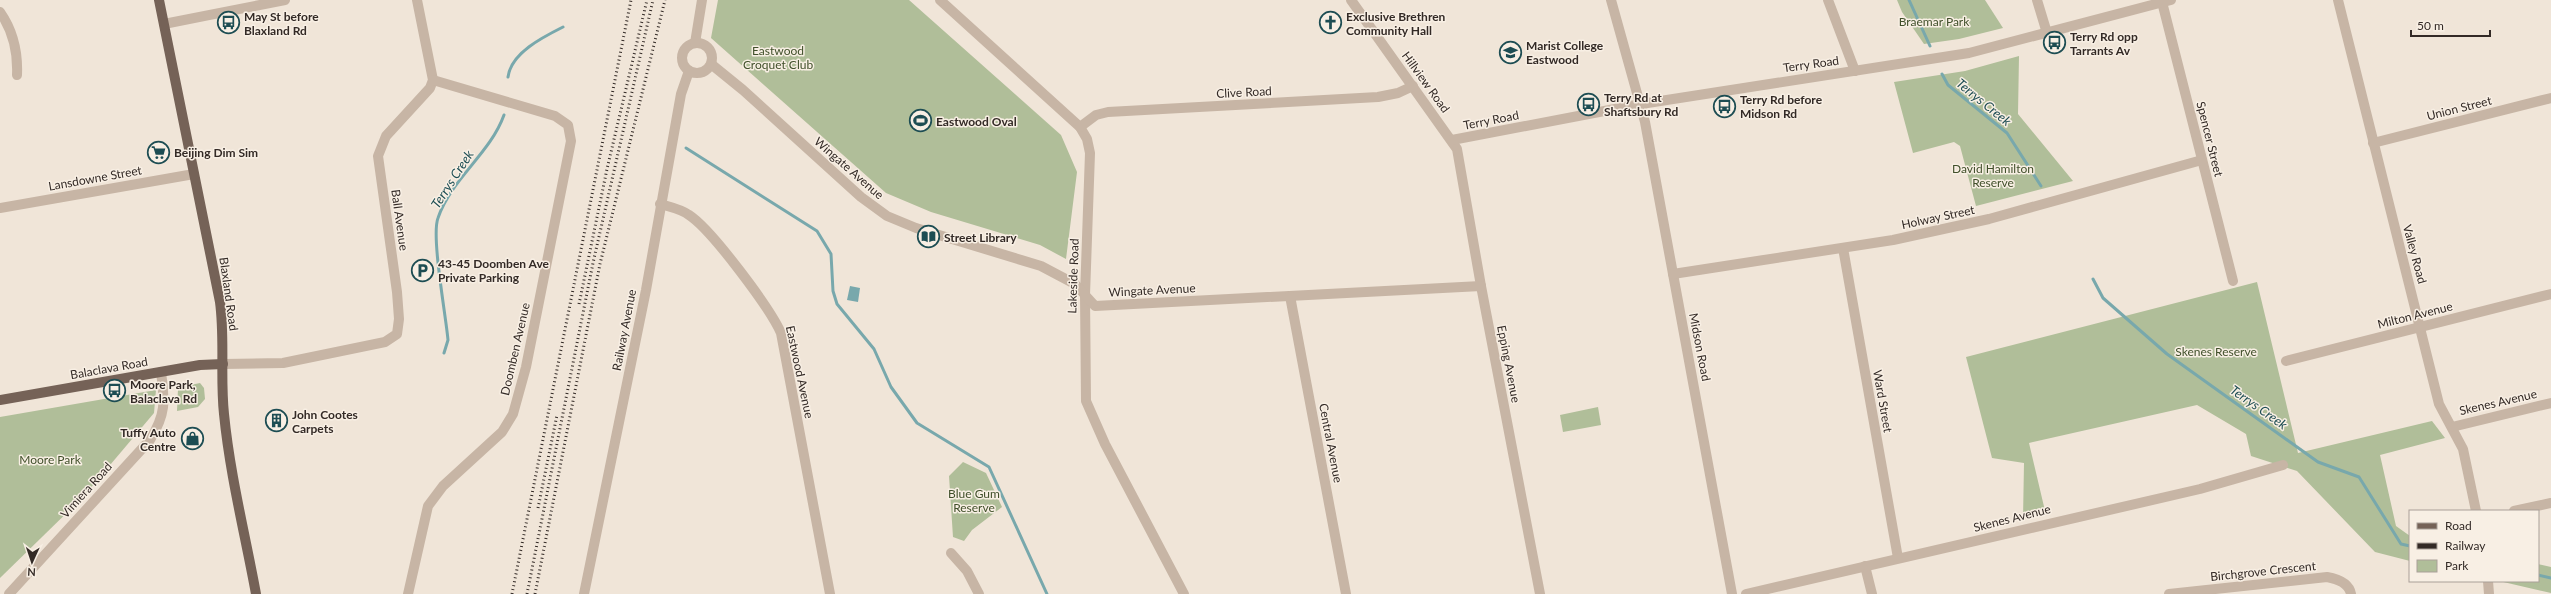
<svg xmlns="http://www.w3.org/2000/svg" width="2551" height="594" viewBox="0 0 2551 594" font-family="Lato,sans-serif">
	<rect width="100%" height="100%" fill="#f0e5d8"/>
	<!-- green -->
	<g fill="#b0be99">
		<path d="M718,0H909L1061,135L1077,172L1066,259L1040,245L931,212L886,193L711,38Z"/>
		<path d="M1897,0H1985L2003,28L1959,39L1924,44L1902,12Z"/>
		<path d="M2019,56L2018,114L2073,181L1976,206L1960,146L1954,142L1913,153L1894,82L1965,71Z"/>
		<path d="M2257,282L2298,453L2432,421L2445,438L2380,455L2396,526L2410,536V561L2375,552L2297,471L2251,456L2246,434L2197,405L2029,443L2046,515L2023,519L2024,463L1992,458L1966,357Z"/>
		<path d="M200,383L204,388L205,399L198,407L177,411L178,389L181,387Z"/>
		<path d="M156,390L154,413L83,497L0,578V417Z"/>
		<path d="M1598,407L1601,425L1563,432L1560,415Z"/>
		<path d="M963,462L986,473L1002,507L972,530L964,541L953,537L949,476Z"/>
		<path d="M2538,564L2551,567V593L2499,581H2538Z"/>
	</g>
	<!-- water -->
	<path fill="#78a8ac" d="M850,286L860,288L858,302L847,300Z"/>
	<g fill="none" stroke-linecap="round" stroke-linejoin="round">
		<!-- stream -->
		<g stroke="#78a8ac" stroke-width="3">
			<path d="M1909,0L1930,46"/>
			<path d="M1942,74L1948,85L2007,133L2041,186"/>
			<path d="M508,77C511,53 543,37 563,27"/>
			<path d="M686,148L817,231L831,254L833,291L837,304L874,349L891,387L917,423L989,467L1047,594"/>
			<path d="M2093,279L2103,298L2167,354L2318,462L2359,477L2401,544L2410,546"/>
			<path d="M444,353L448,340C446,316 431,236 438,218C451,179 490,154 504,115"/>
			<path d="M2538,575L2551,578"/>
		</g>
		<!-- minor -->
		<g stroke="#c7b5a5" stroke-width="10">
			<path d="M940,0L1080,127L1087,139L1090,153L1085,295L1086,401L1105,444L1184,594"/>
			<path d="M1351,0L1457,149L1481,286L1540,594"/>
			<path d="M1611,0L1645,122L1732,594"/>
			<path d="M1828,0L1855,71"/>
			<path d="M2037,0L2047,33"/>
			<path d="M2338,0L2439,404L2463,449L2476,511"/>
			<path d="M2162,2L2233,281"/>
			<path d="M0,12C14,32 18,52 17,75"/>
			<path d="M164,24L285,0"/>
			<circle cx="697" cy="58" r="15"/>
			<path d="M695,43L702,0"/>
			<path d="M711,64L743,90L861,197L887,216L916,228L1041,266L1075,284L1095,306L1481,286"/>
			<path d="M1080,127L1096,115L1108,112L1378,97L1398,93L1413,86"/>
			<path d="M1452,140L1641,104L1969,53L2171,0"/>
			<path d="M2373,143L2551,98"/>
			<path d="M660,204C670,207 681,209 689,215C711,229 770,308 781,333L830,594"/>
			<path d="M0,208L194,174"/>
			<path d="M1843,248L1898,558"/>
			<path d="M1673,274L1893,240L1989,219L2202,160"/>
			<path d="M1290,296L1346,594"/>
			<path d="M2286,361L2551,294"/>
			<path d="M223,364L283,363L385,342L397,334L399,319L397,292L378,156L386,136L430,88L433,80L417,0"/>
			<path d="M2452,427L2551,403"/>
			<path d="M2514,511L2551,503"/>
			<path d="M951,553L967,571L979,594"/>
			<path d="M1865,566L1872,594"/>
			<path d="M2488,581L2489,594"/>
			<path d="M9,594L150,440C166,414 165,402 161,372"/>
			<path d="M408,594L428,506L443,486L502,432L513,414L526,367L571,141L568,125L555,116L433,80"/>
			<path d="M584,594L646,290L681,94L689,71"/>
			<path d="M1746,594L2200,489L2283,465"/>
			<path d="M2169,594L2327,577C2338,579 2349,583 2351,594"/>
		</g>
		<!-- major -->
		<g stroke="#756257" stroke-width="10">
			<path d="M159,0L220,302C225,339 220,377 224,414C230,475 245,534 256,594"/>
			<path d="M0,400L200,365L223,364"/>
		</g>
		<!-- rail -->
		<g stroke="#332a26" stroke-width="3" stroke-dasharray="1 3" stroke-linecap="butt">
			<path d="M579,304L607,169L647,0"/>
			<path d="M538,508L557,415"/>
			<path d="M512,594L631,0"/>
			<path d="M527,594L593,263L653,0"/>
			<path d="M535,594L600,264L665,0"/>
		</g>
	</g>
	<!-- icons -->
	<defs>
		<symbol id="bus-ring" viewBox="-11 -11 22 22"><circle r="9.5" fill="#f8efe4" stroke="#1d4d53" stroke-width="1.5"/><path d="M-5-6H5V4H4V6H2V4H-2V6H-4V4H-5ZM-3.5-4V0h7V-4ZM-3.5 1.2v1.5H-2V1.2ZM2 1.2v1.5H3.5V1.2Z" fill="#1d4d53"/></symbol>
		<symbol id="church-ring" viewBox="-11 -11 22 22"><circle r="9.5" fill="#f8efe4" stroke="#1d4d53" stroke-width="1.5"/><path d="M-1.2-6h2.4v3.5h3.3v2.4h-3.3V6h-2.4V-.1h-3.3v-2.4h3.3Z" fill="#1d4d53"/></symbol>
		<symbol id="school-ring" viewBox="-11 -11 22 22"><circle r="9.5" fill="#f8efe4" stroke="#1d4d53" stroke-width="1.5"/><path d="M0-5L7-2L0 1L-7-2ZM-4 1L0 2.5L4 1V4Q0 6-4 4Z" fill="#1d4d53"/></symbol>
		<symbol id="stadium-ring" viewBox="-11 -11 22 22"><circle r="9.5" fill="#f8efe4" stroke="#1d4d53" stroke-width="1.5"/><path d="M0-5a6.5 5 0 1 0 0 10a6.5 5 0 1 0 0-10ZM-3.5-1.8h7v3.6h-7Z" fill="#1d4d53"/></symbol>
		<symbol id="supermarket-ring" viewBox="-11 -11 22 22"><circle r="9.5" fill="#f8efe4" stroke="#1d4d53" stroke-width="1.5"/><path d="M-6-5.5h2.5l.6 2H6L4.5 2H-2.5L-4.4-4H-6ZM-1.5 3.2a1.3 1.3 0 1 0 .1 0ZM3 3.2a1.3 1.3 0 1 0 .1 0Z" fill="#1d4d53"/></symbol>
		<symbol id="library-ring" viewBox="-11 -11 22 22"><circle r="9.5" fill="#f8efe4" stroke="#1d4d53" stroke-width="1.5"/><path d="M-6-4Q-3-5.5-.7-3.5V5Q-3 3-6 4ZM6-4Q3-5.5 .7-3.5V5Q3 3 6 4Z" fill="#1d4d53"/></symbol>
		<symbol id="parking-ring" viewBox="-11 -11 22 22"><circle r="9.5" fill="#f8efe4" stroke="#1d4d53" stroke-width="1.5"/><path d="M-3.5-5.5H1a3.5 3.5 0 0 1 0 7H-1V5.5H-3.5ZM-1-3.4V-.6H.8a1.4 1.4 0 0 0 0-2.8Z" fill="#1d4d53"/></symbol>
		<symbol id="building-ring" viewBox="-11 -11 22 22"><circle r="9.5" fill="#f8efe4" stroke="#1d4d53" stroke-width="1.5"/><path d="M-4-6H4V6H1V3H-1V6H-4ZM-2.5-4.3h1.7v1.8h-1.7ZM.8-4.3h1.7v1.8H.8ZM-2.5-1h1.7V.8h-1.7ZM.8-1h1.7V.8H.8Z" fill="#1d4d53"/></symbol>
		<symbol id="shop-ring" viewBox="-11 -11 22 22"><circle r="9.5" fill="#f8efe4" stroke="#1d4d53" stroke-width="1.5"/><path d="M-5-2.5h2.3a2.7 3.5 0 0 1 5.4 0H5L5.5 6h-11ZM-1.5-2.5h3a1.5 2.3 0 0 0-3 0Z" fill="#1d4d53"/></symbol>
	</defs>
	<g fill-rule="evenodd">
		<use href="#bus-ring" x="216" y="10" width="25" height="25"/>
		<use href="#church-ring" x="1318" y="10" width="25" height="25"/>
		<use href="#bus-ring" x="2042" y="30" width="25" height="25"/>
		<use href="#school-ring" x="1498" y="40" width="25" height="25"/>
		<use href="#bus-ring" x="1576" y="92" width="25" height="25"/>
		<use href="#bus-ring" x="1712" y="94" width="25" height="25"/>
		<use href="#stadium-ring" x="908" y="108" width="25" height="25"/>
		<use href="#supermarket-ring" x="146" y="140" width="25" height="25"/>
		<use href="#library-ring" x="916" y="224" width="25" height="25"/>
		<use href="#parking-ring" x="410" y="258" width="25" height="25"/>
		<use href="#bus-ring" x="102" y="378" width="25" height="25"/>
		<use href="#building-ring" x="264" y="408" width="25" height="25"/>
		<use href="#shop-ring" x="180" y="426" width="25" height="25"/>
	</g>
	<g text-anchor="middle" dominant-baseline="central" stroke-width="3" stroke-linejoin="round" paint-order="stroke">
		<!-- poi labels -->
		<g font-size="12" font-weight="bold" fill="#332a26" stroke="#f8efe4" text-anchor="start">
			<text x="244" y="16">May St before<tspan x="244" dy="14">Blaxland Rd</tspan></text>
			<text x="1346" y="16">Exclusive Brethren<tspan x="1346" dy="14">Community Hall</tspan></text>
			<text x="2070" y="36">Terry Rd opp<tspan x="2070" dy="14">Tarrants Av</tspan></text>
			<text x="1526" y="45">Marist College<tspan x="1526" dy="14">Eastwood</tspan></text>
			<text x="1604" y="97">Terry Rd at<tspan x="1604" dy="14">Shaftsbury Rd</tspan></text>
			<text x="1740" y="99">Terry Rd before<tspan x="1740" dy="14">Midson Rd</tspan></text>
			<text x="936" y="121">Eastwood Oval</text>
			<text x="174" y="152">Beijing Dim Sim</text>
			<text x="944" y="237">Street Library</text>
			<text x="438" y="263">43-45 Doomben Ave<tspan x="438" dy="14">Private Parking</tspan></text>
			<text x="130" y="384">Moore Park,<tspan x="130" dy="14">Balaclava Rd</tspan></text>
			<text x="292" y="414">John Cootes<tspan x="292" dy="14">Carpets</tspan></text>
			<text x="176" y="432" text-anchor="end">Tuffy Auto<tspan x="176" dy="14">Centre</tspan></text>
		</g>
		<!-- park labels -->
		<g font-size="12" fill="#41502b" stroke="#f8efe4">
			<text x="1934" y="21">Braemar Park</text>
			<text x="778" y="50">Eastwood<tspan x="778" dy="14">Croquet Club</tspan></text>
			<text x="1993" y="168">David Hamilton<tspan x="1993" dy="14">Reserve</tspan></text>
			<text x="2216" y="351">Skenes Reserve</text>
			<text x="50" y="459">Moore Park</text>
			<text x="974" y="493">Blue Gum<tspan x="974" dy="14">Reserve</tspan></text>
		</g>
		<!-- street labels -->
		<g font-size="12" fill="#332a26" stroke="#f8efe4">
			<text transform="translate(1811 64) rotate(-8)">Terry Road</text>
			<text transform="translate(1426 82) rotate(54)">Hillview Road</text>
			<text transform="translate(1244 92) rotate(-3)">Clive Road</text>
			<text transform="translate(2459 108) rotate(-14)">Union Street</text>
			<text transform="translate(1491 120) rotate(-11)">Terry Road</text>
			<text transform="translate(2210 139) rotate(76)">Spencer Street</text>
			<text transform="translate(849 168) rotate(41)">Wingate Avenue</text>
			<text transform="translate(95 178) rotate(-10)">Lansdowne Street</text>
			<text transform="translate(1938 217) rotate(-12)">Holway Street</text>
			<text transform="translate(400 220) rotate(82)">Ball Avenue</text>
			<text transform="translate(2415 254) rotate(75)">Valley Road</text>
			<text transform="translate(1073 276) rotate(-88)">Lakeside Road</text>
			<text transform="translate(1152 290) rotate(-3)">Wingate Avenue</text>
			<text transform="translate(229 294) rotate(82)">Blaxland Road</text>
			<text transform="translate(2415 315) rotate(-14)">Milton Avenue</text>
			<text transform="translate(624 330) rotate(-79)">Railway Avenue</text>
			<text transform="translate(1700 347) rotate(79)">Midson Road</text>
			<text transform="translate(515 349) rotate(-77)">Doomben Avenue</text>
			<text transform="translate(1509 364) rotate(79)">Epping Avenue</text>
			<text transform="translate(109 368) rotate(-10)">Balaclava Road</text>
			<text transform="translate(800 372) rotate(78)">Eastwood Avenue</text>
			<text transform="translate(1883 401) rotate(80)">Ward Street</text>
			<text transform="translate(2498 402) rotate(-13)">Skenes Avenue</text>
			<text transform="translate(1331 443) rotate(79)">Central Avenue</text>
			<text transform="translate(86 490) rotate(-48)">Vimiera Road</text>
			<text transform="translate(2012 518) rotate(-14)">Skenes Avenue</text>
			<text transform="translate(2263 571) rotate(-6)">Birchgrove Crescent</text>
		</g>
		<!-- water labels -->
		<g font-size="13" font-style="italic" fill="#1d4d53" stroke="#f8efe4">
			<text transform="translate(1984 102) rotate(39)">Terrys Creek</text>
			<text transform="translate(452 179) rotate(-57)">Terrys Creek</text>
			<text transform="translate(2259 407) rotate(35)">Terrys Creek</text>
		</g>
	</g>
	<!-- legend -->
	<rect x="2409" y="510" width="130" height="72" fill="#f8efe4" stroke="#a9a098"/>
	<rect x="2417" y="523" width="20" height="6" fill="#756257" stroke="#a9a098"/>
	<text x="2445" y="530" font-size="12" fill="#332a26">Road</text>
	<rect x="2417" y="543" width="20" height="6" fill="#332a26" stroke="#a9a098"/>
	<text x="2445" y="550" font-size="12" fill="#332a26">Railway</text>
	<rect x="2417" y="560" width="20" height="12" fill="#b0be99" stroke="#a9a098"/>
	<text x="2445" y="570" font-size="12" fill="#332a26">Park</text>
	<!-- north arrow -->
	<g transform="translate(32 562) rotate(183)" stroke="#f8efe4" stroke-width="3" paint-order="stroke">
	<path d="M0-3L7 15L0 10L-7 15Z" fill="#332a26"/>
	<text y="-6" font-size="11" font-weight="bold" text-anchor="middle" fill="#332a26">N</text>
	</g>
	<!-- scale -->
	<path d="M2411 30v6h79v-6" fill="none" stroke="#332a26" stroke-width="2"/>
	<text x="2417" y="30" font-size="12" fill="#332a26" stroke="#f8efe4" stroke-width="3" paint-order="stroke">50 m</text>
</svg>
